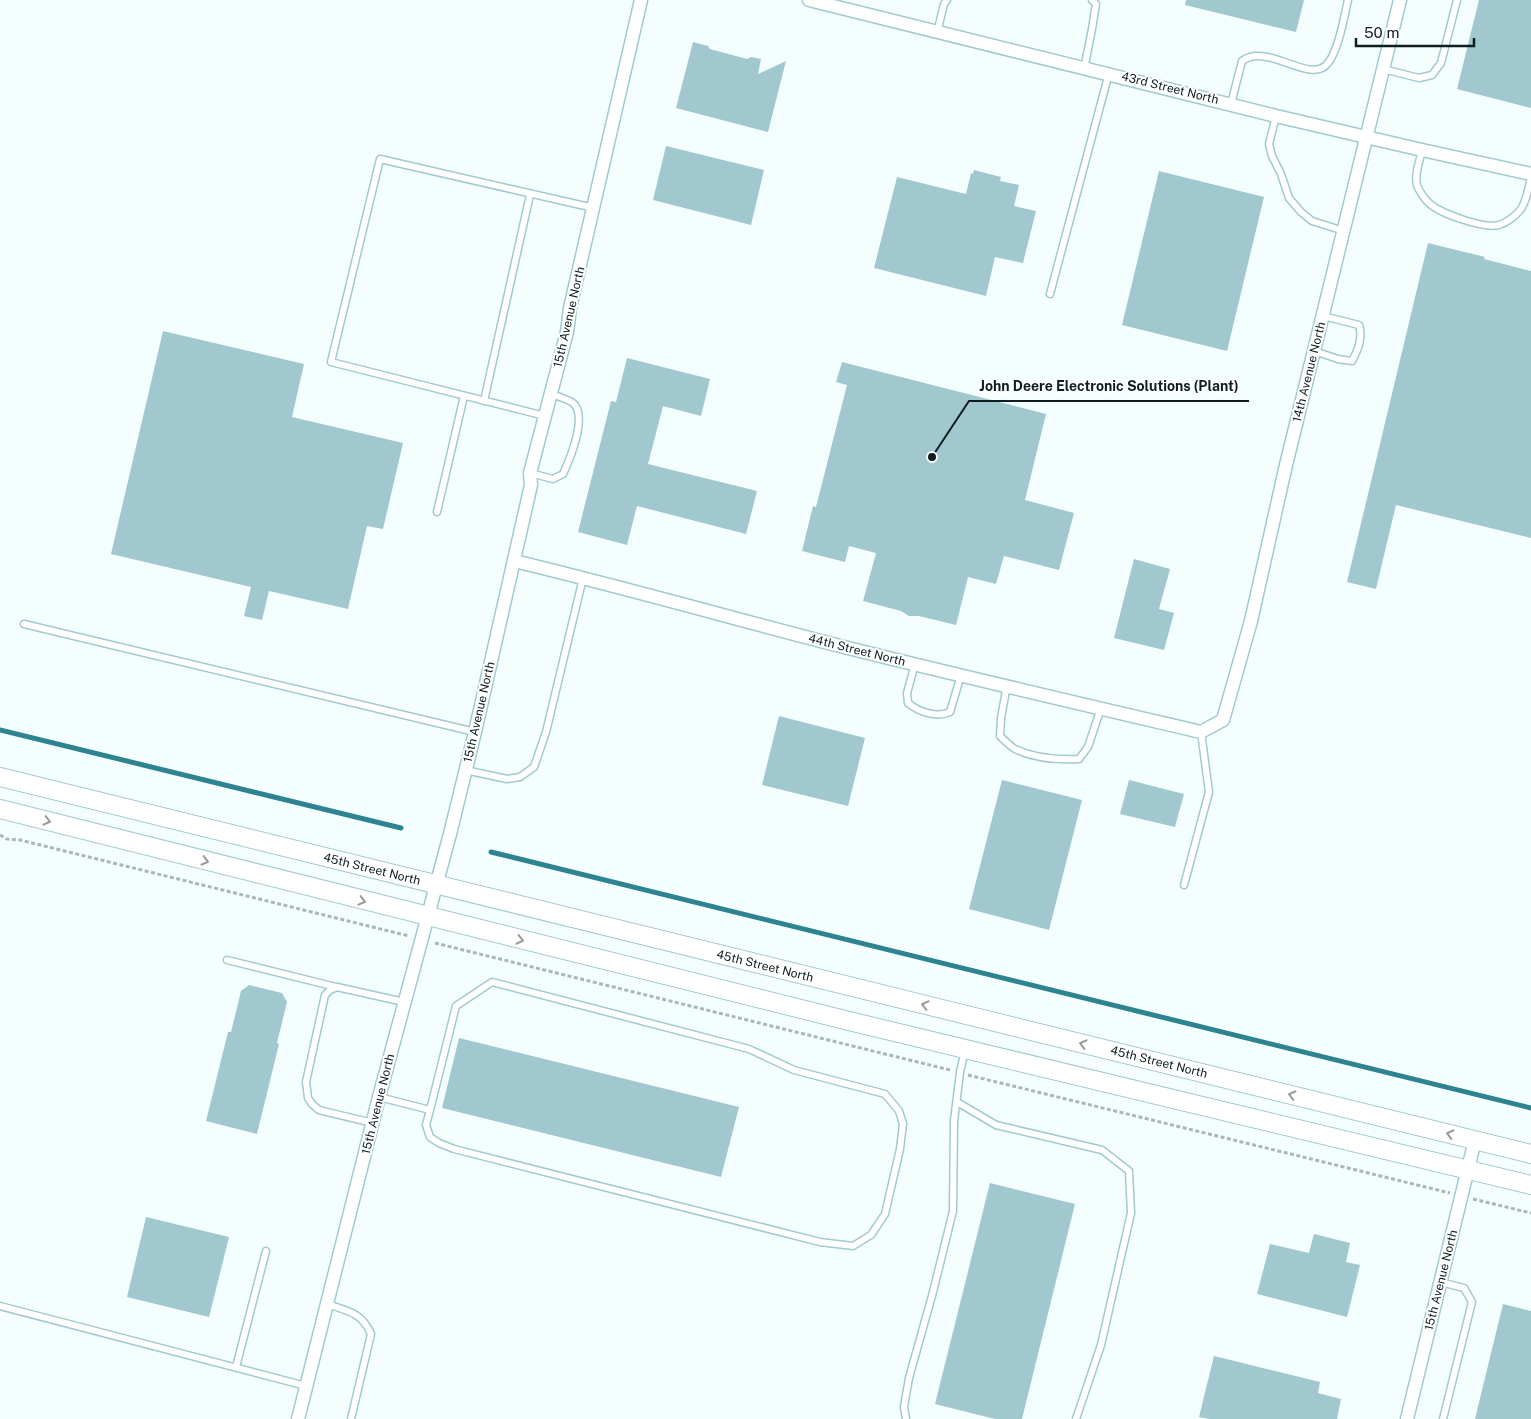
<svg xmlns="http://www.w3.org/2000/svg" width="1531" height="1419" viewBox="0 0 1531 1419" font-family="'Public Sans',sans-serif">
	<rect width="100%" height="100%" fill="#f5feff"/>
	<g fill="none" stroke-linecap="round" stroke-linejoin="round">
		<!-- stream -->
		<g stroke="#2d8490" stroke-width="5">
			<path d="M0,730L401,828"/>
			<path d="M491,852L1531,1108"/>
		</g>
	</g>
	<!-- building -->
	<g fill="#a0c8ce">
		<path d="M1186,0H1304L1296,32L1185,5Z"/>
		<path d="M1479,0H1531V108L1457,89Z"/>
		<path d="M693,42L708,46L710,49L747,59L751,57L761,59L758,74L786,61L768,132L676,108Z"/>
		<path d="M666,146L764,170L751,225L653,200Z"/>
		<path d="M974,170L1001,177L1000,181L1019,185L1014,206L1036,211L1023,263L995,257L986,296L874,268L897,177L966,194L971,173L973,174Z"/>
		<path d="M1159,171L1264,197L1227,351L1122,325Z"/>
		<path d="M1428,243L1485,257L1484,259L1531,271V538L1396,505L1376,589L1347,582Z"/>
		<path d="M163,331L304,364L292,417L403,443L383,529L367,526L348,609L269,591L262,620L244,616L251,587L111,554Z"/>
		<path d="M627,358L710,379L701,416L663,406L648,464L757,491L746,534L637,506L627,545L578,532L611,401L616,402Z"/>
		<path d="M842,362L1046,414L1025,500L1074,513L1059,570L1004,556L996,584L968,577L956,625L919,616H909L901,611L863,601L876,553L849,546L845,562L802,551L813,506L816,507L847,385L836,382Z"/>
		<path d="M1134,559L1170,569L1159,609L1174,613L1164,650L1114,638Z"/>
		<path d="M779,716L865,738L848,806L762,785Z"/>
		<path d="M1002,780L1082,800L1049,930L969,909Z"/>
		<path d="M1129,780L1184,794L1175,827L1120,814Z"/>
		<path d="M249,985L282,993L287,1002L277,1043L279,1044L257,1134L206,1121L228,1032H231L241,991Z"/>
		<path d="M459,1038L739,1107L721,1177L442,1108Z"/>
		<path d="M990,1183L1075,1204L1022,1419H995L935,1404Z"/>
		<path d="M146,1217L229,1237L209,1317L127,1297Z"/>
		<path d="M1314,1234L1350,1243L1346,1262L1360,1265L1347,1317L1257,1294L1270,1244L1309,1253Z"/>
		<path d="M1503,1304L1531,1311V1419H1475Z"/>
		<path d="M1214,1356L1320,1382L1318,1393L1341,1399L1337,1419H1209L1199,1417Z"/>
	</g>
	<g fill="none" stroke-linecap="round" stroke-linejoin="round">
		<defs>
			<g id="lane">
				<path d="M937,33L944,4L947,0"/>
				<path d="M1084,69L1092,29L1096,4L1092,0"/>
				<path d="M1383,69L1419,78L1432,75L1441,63L1457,0"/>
				<path d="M1231,104L1242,61C1269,42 1311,86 1328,63C1339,49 1344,17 1348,0"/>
				<path d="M1276,116L1269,144L1272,156L1281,174L1289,198L1301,212L1312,221L1344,231"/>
				<path d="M1422,150C1420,160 1414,175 1417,185C1418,189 1424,198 1427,201C1437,213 1484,229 1499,225C1506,223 1516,216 1521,209C1527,200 1529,187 1531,176"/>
				<path d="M1050,294L1109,73"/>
				<path d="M1314,351L1338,359L1352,361C1358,350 1363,338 1359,325L1323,316"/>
				<path d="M484,401L530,195"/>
				<path d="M545,416L331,362L380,159L594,208"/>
				<path d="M530,473L553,479L563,474C570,459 588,416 573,403C567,399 557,396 551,394"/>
				<path d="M437,512L464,396"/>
				<path d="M24,624L475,732"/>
				<path d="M915,664L907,693L908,703C919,712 937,718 950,712L961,675"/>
				<path d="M1007,685L1001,718L1000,736C1004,740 1010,746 1015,749C1034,758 1059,760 1079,759L1088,747L1101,708"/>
				<path d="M465,770L507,779L520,777L534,767L546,732L583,578"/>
				<path d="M1184,885L1209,792L1201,732"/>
				<path d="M227,960L336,987"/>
				<path d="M379,1097L430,1110L456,1006L492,982L749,1049L794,1070L885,1094L899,1111L903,1124L900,1149L885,1214L871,1235L853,1246L820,1242L454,1149L439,1143L430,1137L426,1125L430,1110"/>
				<path d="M957,1102L996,1125L1102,1150L1129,1171L1131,1213L1101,1345L1076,1419"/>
				<path d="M373,1123L319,1110L312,1104L308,1098L306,1082L325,995L330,990L337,987L404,1002"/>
				<path d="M1440,1282L1464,1288L1472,1302L1443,1419"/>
				<path d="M327,1304C347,1311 362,1312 371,1334L351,1419"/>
				<path d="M0,1306L306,1386"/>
				<path d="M236,1367L266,1251"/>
				<path d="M906,1419L904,1407L909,1378L933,1292L953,1211L954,1121L960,1072L965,1050"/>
			</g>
			<g id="street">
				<path d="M809,0L1276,116L1422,150L1531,174"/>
				<path d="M514,561C623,587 731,618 840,646C960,676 1081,704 1201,732L1223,720L1251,621L1286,465L1400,0"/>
				<path d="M298,1419L379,1097L450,834L475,732L531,485L530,473L567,332L570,308L641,0"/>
				<path d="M1407,1419L1475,1140"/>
			</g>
			<g id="secondary">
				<path d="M0,777L1531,1154"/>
				<path d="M0,809L849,1021L1531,1185"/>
			</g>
		</defs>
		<!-- lane casing -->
		<use href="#lane" stroke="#a1cad0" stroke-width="9"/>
		<!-- street casing -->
		<use href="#street" stroke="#a1cad0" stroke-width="15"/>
		<!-- secondary casing -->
		<use href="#secondary" stroke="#a1cad0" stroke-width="20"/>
		<!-- path -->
		<g stroke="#abb6b7" stroke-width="3" stroke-dasharray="4 2.5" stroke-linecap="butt">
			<path d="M0,835L7,839L20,840L409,936"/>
			<path d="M435,943L950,1070"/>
			<path d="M968,1075L1450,1193"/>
			<path d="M1473,1199L1531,1213"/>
		</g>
		<!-- lane -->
		<use href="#lane" stroke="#fff" stroke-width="6"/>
		<!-- street -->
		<use href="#street" stroke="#fff" stroke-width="12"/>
		<!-- secondary -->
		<use href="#secondary" stroke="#fff" stroke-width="18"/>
	</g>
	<!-- one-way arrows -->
	<defs><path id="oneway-chevron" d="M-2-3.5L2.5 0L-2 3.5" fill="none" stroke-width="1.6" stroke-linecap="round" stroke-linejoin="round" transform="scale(1.25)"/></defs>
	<g stroke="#939a9b">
		<use href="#oneway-chevron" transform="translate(47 821) rotate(14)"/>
		<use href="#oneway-chevron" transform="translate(205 861) rotate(14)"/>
		<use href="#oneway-chevron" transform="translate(362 901) rotate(14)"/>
		<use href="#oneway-chevron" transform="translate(520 940) rotate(14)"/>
		<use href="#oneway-chevron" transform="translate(925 1005) rotate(-166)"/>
		<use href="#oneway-chevron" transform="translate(1083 1044) rotate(-166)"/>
		<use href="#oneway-chevron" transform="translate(1292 1095) rotate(-166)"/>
		<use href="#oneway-chevron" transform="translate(1450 1134) rotate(-166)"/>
	</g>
	<g text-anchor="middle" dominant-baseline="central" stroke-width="4" stroke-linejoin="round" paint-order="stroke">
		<!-- street labels -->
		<g font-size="12" fill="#0e1e20" stroke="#fff">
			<text transform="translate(1170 88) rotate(14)">43rd Street North</text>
			<text transform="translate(569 317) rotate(-77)">15th Avenue North</text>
			<text transform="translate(1309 372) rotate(-76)">14th Avenue North</text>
			<text transform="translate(857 650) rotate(14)">44th Street North</text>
			<text transform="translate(479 712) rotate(-77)">15th Avenue North</text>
			<text transform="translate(372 869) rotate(14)">45th Street North</text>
			<text transform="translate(765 966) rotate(14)">45th Street North</text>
			<text transform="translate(1159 1062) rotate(14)">45th Street North</text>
			<text transform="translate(378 1104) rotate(-76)">15th Avenue North</text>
			<text transform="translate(1441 1280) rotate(-76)">15th Avenue North</text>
		</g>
	</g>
	<!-- callouts -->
	<path fill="none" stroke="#0e1e20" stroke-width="2" d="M932 457L969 401H1249"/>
	<circle fill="#0e1e20" stroke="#fff" stroke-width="2" cx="932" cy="457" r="5"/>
	<g font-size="14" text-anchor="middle" font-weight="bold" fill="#0e1e20" stroke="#fff" stroke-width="4" stroke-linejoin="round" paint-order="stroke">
		<text x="1109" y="391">John Deere Electronic Solutions (Plant)</text>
	</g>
	<!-- scale -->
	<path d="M1356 38v8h118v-8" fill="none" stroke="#0e1e20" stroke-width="2.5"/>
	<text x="1364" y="38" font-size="15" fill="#0e1e20" stroke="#ffffff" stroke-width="4" paint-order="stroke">50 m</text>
</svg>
